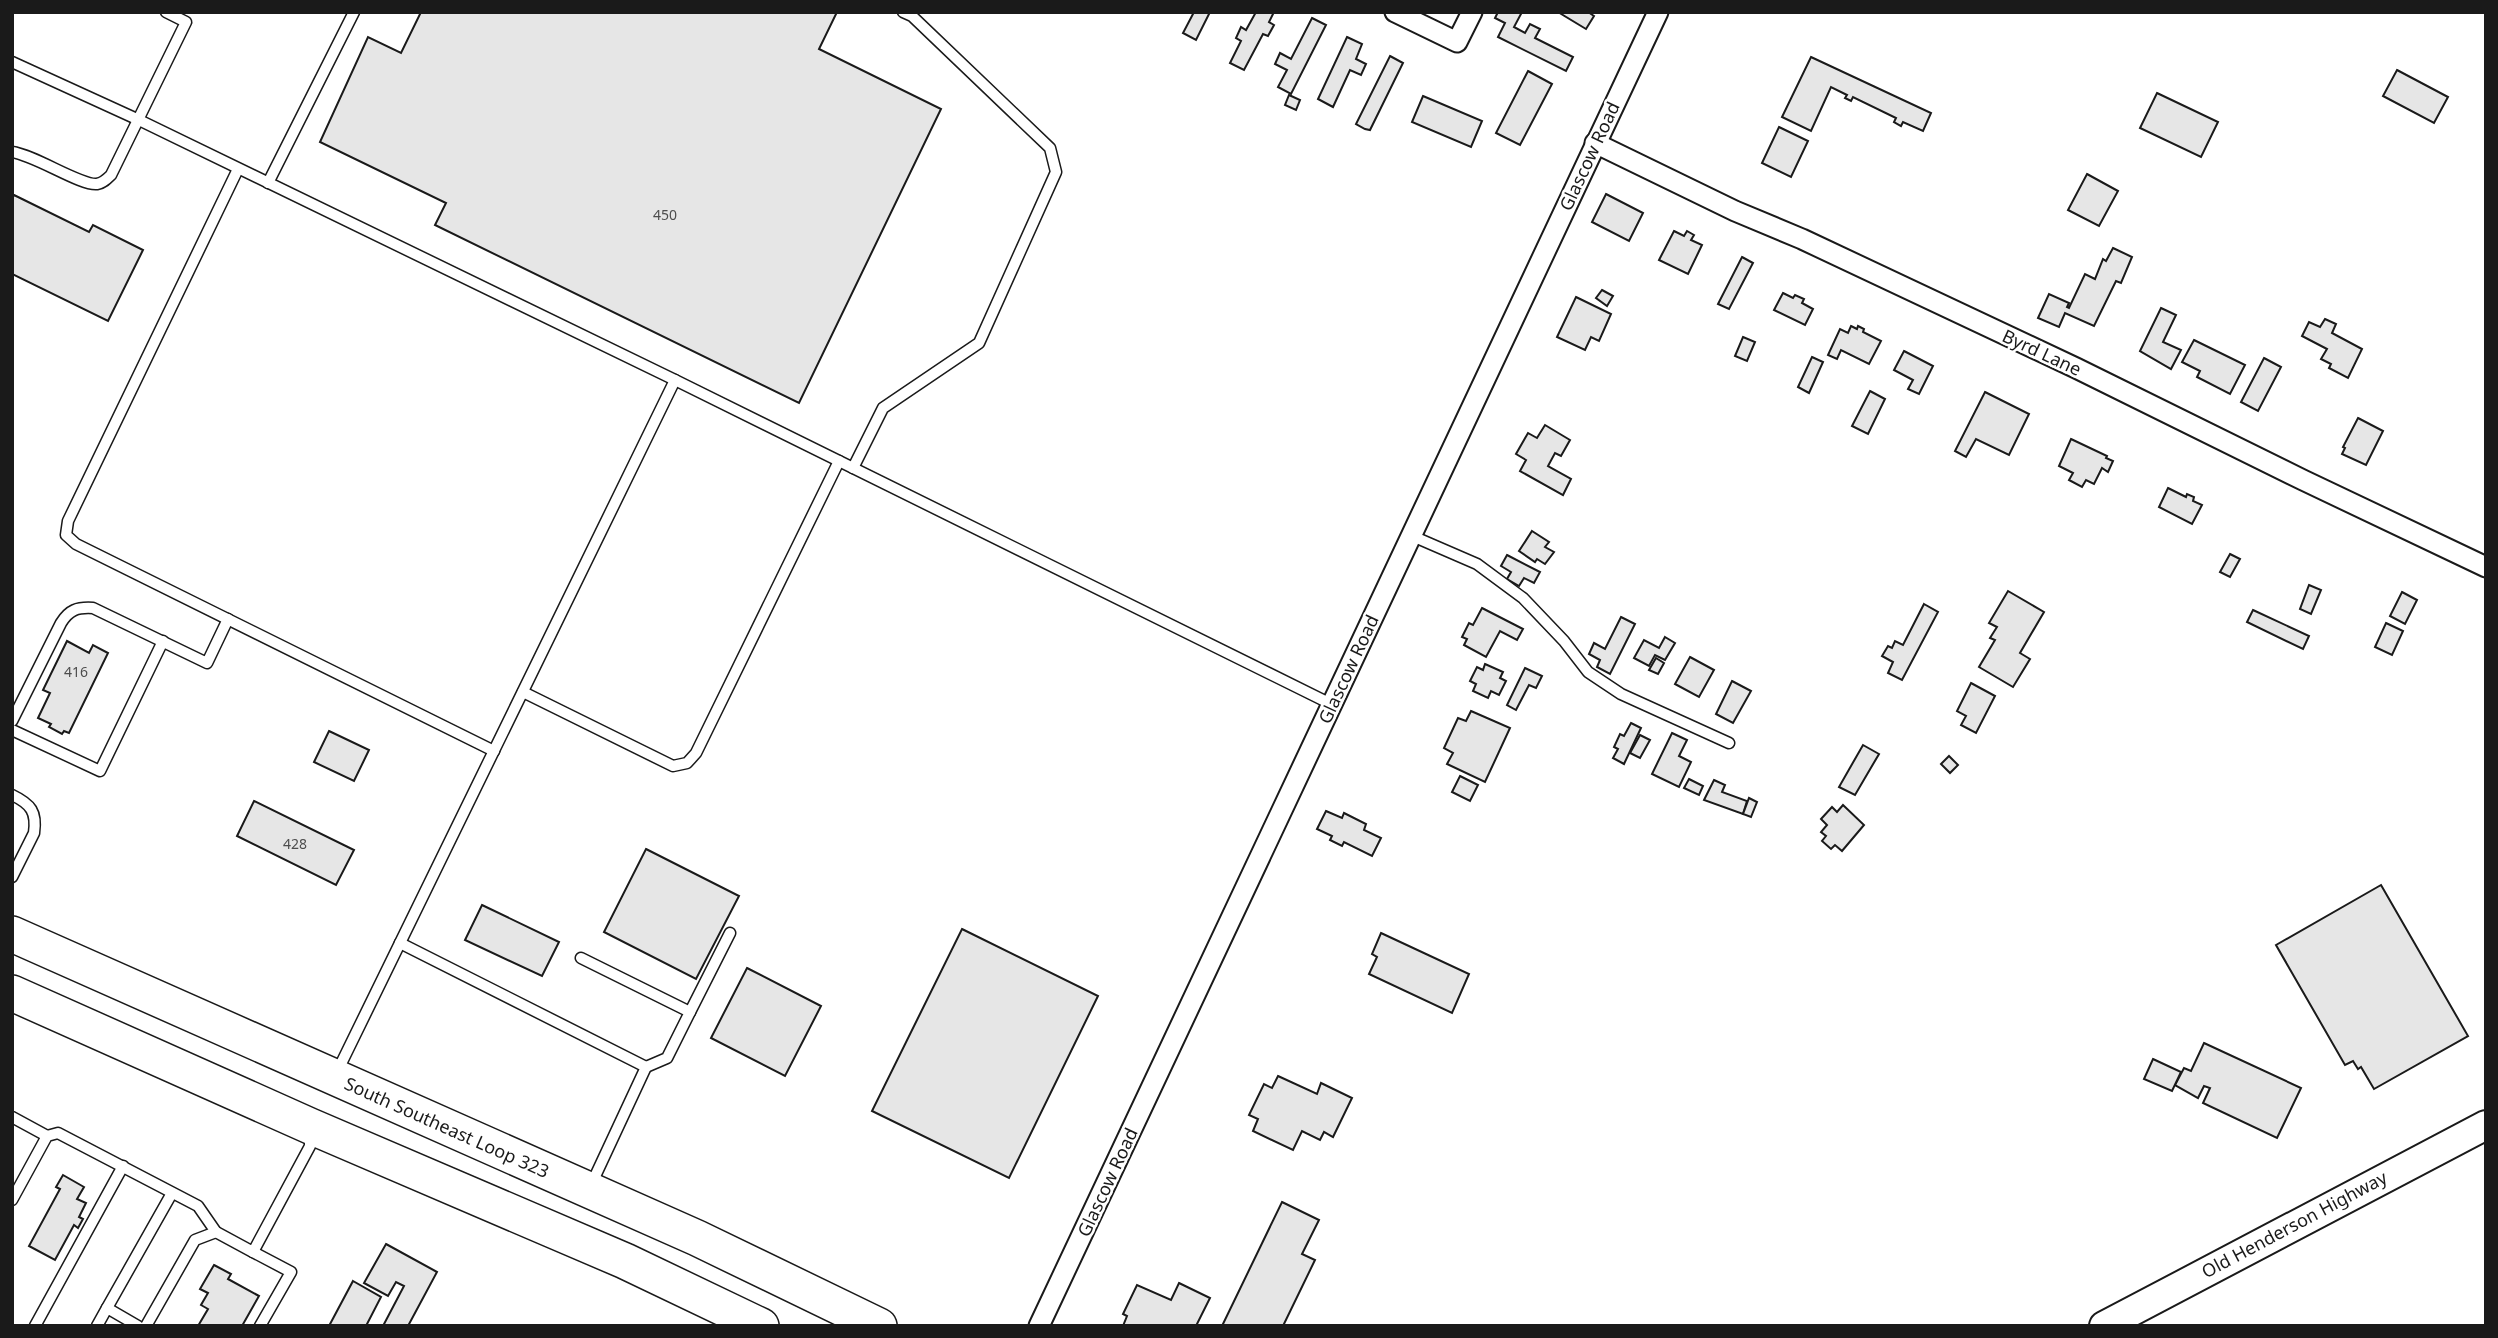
<svg xmlns="http://www.w3.org/2000/svg" width="2498" height="1338" viewBox="0 0 2498 1338" font-family="'Noto Sans',sans-serif">
	<rect width="100%" height="100%" fill="#fff"/>
	<!-- building -->
	<g fill="#e6e6e6" stroke="#1a1a1a" stroke-width="2">
		<path d="M421,12H837L819,49L941,109L799,403L435,225L446,203L320,142L368,37L401,53Z"/>
		<path d="M1194,12H1210L1196,40L1183,33Z"/>
		<path d="M1256,12H1274L1269,22L1274,25L1268,36L1263,34L1244,70L1230,63L1241,41L1236,38L1241,27L1246,30Z"/>
		<path d="M1498,12H1522L1514,27L1525,33L1530,24L1540,29L1535,38L1573,57L1566,71L1498,37L1505,23L1495,18Z"/>
		<path d="M1558,12H1588L1594,16L1586,29Z"/>
		<path d="M1312,18L1326,25L1291,94L1278,87L1287,70L1275,64L1280,53L1291,59Z"/>
		<path d="M1347,37L1362,44L1356,59L1366,64L1361,75L1350,70L1333,107L1318,99Z"/>
		<path d="M1390,56L1403,63L1370,130L1365,129L1356,124Z"/>
		<path d="M1811,57L1931,113L1923,131L1903,122L1901,126L1894,122L1896,118L1853,97L1851,101L1845,98L1847,95L1831,87L1811,131L1782,117Z"/>
		<path d="M2397,70L2448,97L2434,123L2383,96Z"/>
		<path d="M1528,71L1552,84L1520,145L1496,133Z"/>
		<path d="M2157,93L2218,122L2201,157L2140,128Z"/>
		<path d="M1289,95L1300,100L1296,110L1285,105Z"/>
		<path d="M1423,96L1482,121L1471,147L1412,122Z"/>
		<path d="M1779,127L1808,141L1791,177L1762,163Z"/>
		<path d="M2087,174L2118,191L2099,226L2068,210Z"/>
		<path d="M1606,194L1643,213L1629,241L1592,222Z"/>
		<path d="M14,195L89,232L93,225L143,250L108,321L12,274V199Z"/>
		<path d="M1674,231L1684,236L1687,231L1694,235L1691,240L1702,245L1688,274L1659,260Z"/>
		<path d="M2113,248L2132,257L2121,283L2116,281L2094,326L2065,313L2059,327L2038,318L2049,294L2069,303L2067,307L2069,308L2085,274L2095,279L2103,259L2106,261Z"/>
		<path d="M1742,257L1753,263L1729,309L1718,304Z"/>
		<path d="M1602,290L1613,296L1607,306L1596,298Z"/>
		<path d="M1783,293L1793,298L1795,295L1804,299L1802,303L1813,309L1805,325L1774,310Z"/>
		<path d="M1576,297L1611,314L1599,341L1591,337L1585,350L1557,337Z"/>
		<path d="M2161,308L2176,315L2163,342L2181,350L2171,369L2140,351Z"/>
		<path d="M2325,319L2336,324L2332,333L2362,349L2348,378L2329,368L2331,364L2321,359L2327,349L2302,336L2309,322L2320,327Z"/>
		<path d="M1851,326L1857,329L1858,326L1864,329L1863,332L1881,341L1869,364L1841,350L1837,359L1828,355L1840,329L1848,333Z"/>
		<path d="M1743,337L1755,342L1747,361L1735,356Z"/>
		<path d="M2194,340L2245,365L2230,394L2197,377L2200,371L2182,362Z"/>
		<path d="M1904,351L1933,366L1919,394L1908,389L1913,380L1894,370Z"/>
		<path d="M1812,357L1823,362L1809,393L1798,387Z"/>
		<path d="M2264,358L2281,367L2258,411L2241,402Z"/>
		<path d="M1870,391L1885,399L1868,434L1852,426Z"/>
		<path d="M1985,392L2029,414L2009,455L1976,439L1966,457L1955,451Z"/>
		<path d="M2358,418L2383,431L2366,465L2342,454L2345,448L2343,447Z"/>
		<path d="M1545,425L1570,440L1561,456L1555,453L1548,466L1571,479L1563,495L1520,471L1526,460L1516,454L1528,433L1537,438Z"/>
		<path d="M2071,439L2107,456L2106,458L2113,461L2108,472L2102,468L2094,484L2086,480L2082,487L2069,480L2073,473L2059,466Z"/>
		<path d="M2168,488L2186,497L2187,494L2194,497L2193,501L2202,505L2192,524L2159,507Z"/>
		<path d="M1532,531L1549,542L1545,547L1554,552L1545,564L1537,559L1535,562L1519,551Z"/>
		<path d="M2230,554L2240,559L2230,577L2220,572Z"/>
		<path d="M1507,555L1540,572L1534,583L1524,578L1519,586L1507,579L1511,572L1501,566Z"/>
		<path d="M2309,585L2321,590L2311,614L2300,609Z"/>
		<path d="M2008,591L2044,612L2020,653L2030,659L2013,687L1979,667L1995,640L1990,638L1997,627L1989,623Z"/>
		<path d="M2402,592L2417,600L2405,624L2390,616Z"/>
		<path d="M1924,604L1938,612L1902,680L1888,673L1893,662L1882,656L1888,646L1892,648L1895,641L1903,645Z"/>
		<path d="M1482,608L1523,629L1517,640L1500,631L1486,657L1464,645L1467,639L1462,637L1469,623L1473,625Z"/>
		<path d="M2253,610L2309,636L2303,649L2247,622Z"/>
		<path d="M1621,617L1635,624L1610,674L1597,667L1600,660L1589,654L1594,643L1605,649Z"/>
		<path d="M2386,623L2403,631L2392,655L2375,647Z"/>
		<path d="M1665,637L1675,643L1665,660L1655,655L1649,666L1634,658L1644,640L1659,648Z"/>
		<path d="M67,641L89,653L93,645L108,653L69,733L64,731L62,734L49,727L51,724L38,718L50,693L43,690Z"/>
		<path d="M1690,657L1714,670L1699,697L1675,684Z"/>
		<path d="M1656,658L1664,663L1658,674L1649,670Z"/>
		<path d="M1485,664L1503,672L1500,678L1506,681L1499,695L1491,691L1488,698L1473,691L1476,684L1470,681L1477,667L1483,670Z"/>
		<path d="M1525,668L1542,676L1536,688L1529,685L1516,710L1507,705Z"/>
		<path d="M1732,681L1751,691L1733,723L1716,714Z"/>
		<path d="M1971,683L1995,696L1976,733L1961,725L1966,716L1957,711Z"/>
		<path d="M1471,711L1510,728L1485,782L1447,764L1453,753L1444,748L1458,718L1466,721Z"/>
		<path d="M1631,723L1641,728L1624,764L1613,758L1618,749L1614,747L1620,734L1624,736Z"/>
		<path d="M329,731L369,750L354,781L314,762Z"/>
		<path d="M1672,733L1687,740L1679,756L1691,762L1679,787L1652,774Z"/>
		<path d="M1640,735L1650,740L1640,758L1630,753Z"/>
		<path d="M1863,745L1879,754L1855,795L1839,787Z"/>
		<path d="M1949,756L1958,765L1950,773L1941,764Z"/>
		<path d="M1460,776L1478,785L1470,801L1452,792Z"/>
		<path d="M1689,779L1703,786L1699,795L1684,788Z"/>
		<path d="M1714,780L1725,785L1722,792L1747,801L1743,814L1704,800Z"/>
		<path d="M1749,798L1757,802L1751,817L1743,814Z"/>
		<path d="M254,801L354,850L336,885L237,836Z"/>
		<path d="M1843,805L1864,825L1842,851L1835,845L1831,849L1822,841L1826,836L1821,832L1827,825L1821,819L1832,807L1837,812Z"/>
		<path d="M1326,811L1342,818L1344,813L1366,824L1364,830L1381,838L1372,856L1344,842L1342,846L1330,840L1332,836L1317,829Z"/>
		<path d="M646,849L739,896L696,979L604,932Z"/>
		<path d="M2381,885L2468,1036L2374,1089L2361,1067L2358,1069L2353,1061L2345,1065L2276,945Z"/>
		<path d="M482,905L559,942L542,976L465,940Z"/>
		<path d="M962,929L1098,996L1009,1178L872,1111Z"/>
		<path d="M1381,933L1469,974L1452,1013L1369,974L1377,957L1372,954Z"/>
		<path d="M747,968L821,1006L785,1076L711,1038Z"/>
		<path d="M2204,1043L2301,1088L2277,1138L2203,1103L2210,1088L2204,1086L2198,1098L2175,1085L2184,1068L2191,1071Z"/>
		<path d="M2153,1059L2181,1072L2172,1091L2144,1079Z"/>
		<path d="M1278,1076L1317,1094L1321,1083L1352,1098L1333,1137L1324,1132L1320,1140L1302,1131L1293,1150L1253,1131L1258,1119L1249,1115L1264,1084L1272,1088Z"/>
		<path d="M63,1175L84,1187L77,1199L86,1203L79,1217L83,1219L78,1228L74,1225L55,1260L29,1246L60,1189L56,1187Z"/>
		<path d="M1282,1202L1319,1220L1302,1254L1315,1260L1283,1326H1222Z"/>
		<path d="M386,1244L437,1272L408,1326H383L404,1286L396,1282L388,1296L364,1283Z"/>
		<path d="M214,1265L231,1274L228,1279L259,1296L242,1326H198L208,1309L201,1305L208,1293L200,1289Z"/>
		<path d="M353,1281L381,1297L366,1326H329Z"/>
		<path d="M1179,1283L1210,1298L1196,1326H1123L1127,1316L1123,1314L1137,1285L1171,1300Z"/>
	</g>
	<g fill="none" stroke-linecap="round" stroke-linejoin="round">
		<defs>
			<g id="lane">
				<path d="M12,62L139,120L675,380L1331,704"/>
				<path d="M12,152C35,155 81,186 97,184C103,183 107,179 111,175L186,22L166,12"/>
				<path d="M238,169L68,521L66,535L76,544L494,751"/>
				<path d="M268,183L354,12"/>
				<path d="M853,468L883,408L979,343L1056,172L1050,148L912,16L903,12"/>
				<path d="M1410,535L1477,564L1523,598L1564,641L1588,672L1621,694L1729,743"/>
				<path d="M523,692L673,766L687,763L696,753L839,461"/>
				<path d="M12,721L61,623C69,610 77,607 93,608L207,663L228,619"/>
				<path d="M12,730L100,771L163,641"/>
				<path d="M12,795C31,804 37,812 34,833L12,877"/>
				<path d="M400,943L646,1067L591,1185"/>
				<path d="M581,958L690,1012L667,1058L646,1067"/>
				<path d="M690,1012L730,933"/>
				<path d="M337,1072L675,380"/>
				<path d="M12,1117L47,1136"/>
				<path d="M12,1200L47,1136L58,1133L198,1206L216,1232L253,1252L310,1146V1133"/>
				<path d="M253,1252L291,1272L260,1326"/>
				<path d="M107,1308L172,1193"/>
				<path d="M35,1326L123,1166"/>
				<path d="M97,1326L107,1308L138,1326"/>
				<path d="M146,1326L195,1240L216,1232"/>
			</g>
			<g id="street">
				<path d="M1395,12L1457,42L1472,12"/>
				<path d="M1595,143L1735,211L1802,239L2076,368L2303,480L2486,567"/>
				<path d="M1039,1326L1658,12"/>
			</g>
			<path id="secondary" d="M2104,1326L2486,1125"/>
			<g id="highway">
				<path d="M12,934L697,1238L879,1326"/>
				<path d="M12,993L310,1126L625,1261L761,1326"/>
			</g>
		</defs>
		<!-- lane casing -->
		<use href="#lane" stroke="#1a1a1a" stroke-width="13"/>
		<!-- street casing -->
		<use href="#street" stroke="#1a1a1a" stroke-width="23"/>
		<!-- secondary casing -->
		<use href="#secondary" stroke="#1a1a1a" stroke-width="32"/>
		<!-- highway casing -->
		<use href="#highway" stroke="#1a1a1a" stroke-width="38"/>
		<!-- lane -->
		<use href="#lane" stroke="#fff" stroke-width="10"/>
		<!-- street -->
		<use href="#street" stroke="#fff" stroke-width="19"/>
		<!-- secondary -->
		<use href="#secondary" stroke="#fff" stroke-width="28"/>
		<!-- highway -->
		<use href="#highway" stroke="#fff" stroke-width="35"/>
	</g>
	<g text-anchor="middle" dominant-baseline="central" stroke-width="5" stroke-linejoin="round" paint-order="stroke">
		<!-- number labels -->
		<g font-size="14" fill="#4d4d4d">
			<text x="665" y="214">450</text>
			<text x="76" y="671">416</text>
			<text x="295" y="843">428</text>
		</g>
		<!-- street labels -->
		<g font-size="18" fill="#1a1a1a" stroke="#fff">
			<text transform="translate(1589 156) rotate(-65)">Glascow Road</text>
			<text transform="translate(2042 352) rotate(25)">Byrd Lane</text>
			<text transform="translate(1348 669) rotate(-65)">Glascow Road</text>
			<text transform="translate(447 1127) rotate(24)">South Southeast Loop 323</text>
			<text transform="translate(1107 1182) rotate(-65)">Glascow Road</text>
			<text transform="translate(2294 1224) rotate(-28)">Old Henderson Highway</text>
		</g>
	</g>
	<!-- border -->
	<rect width="2498" height="1338" fill="none" stroke="#1a1a1a" stroke-width="28"/>
</svg>
